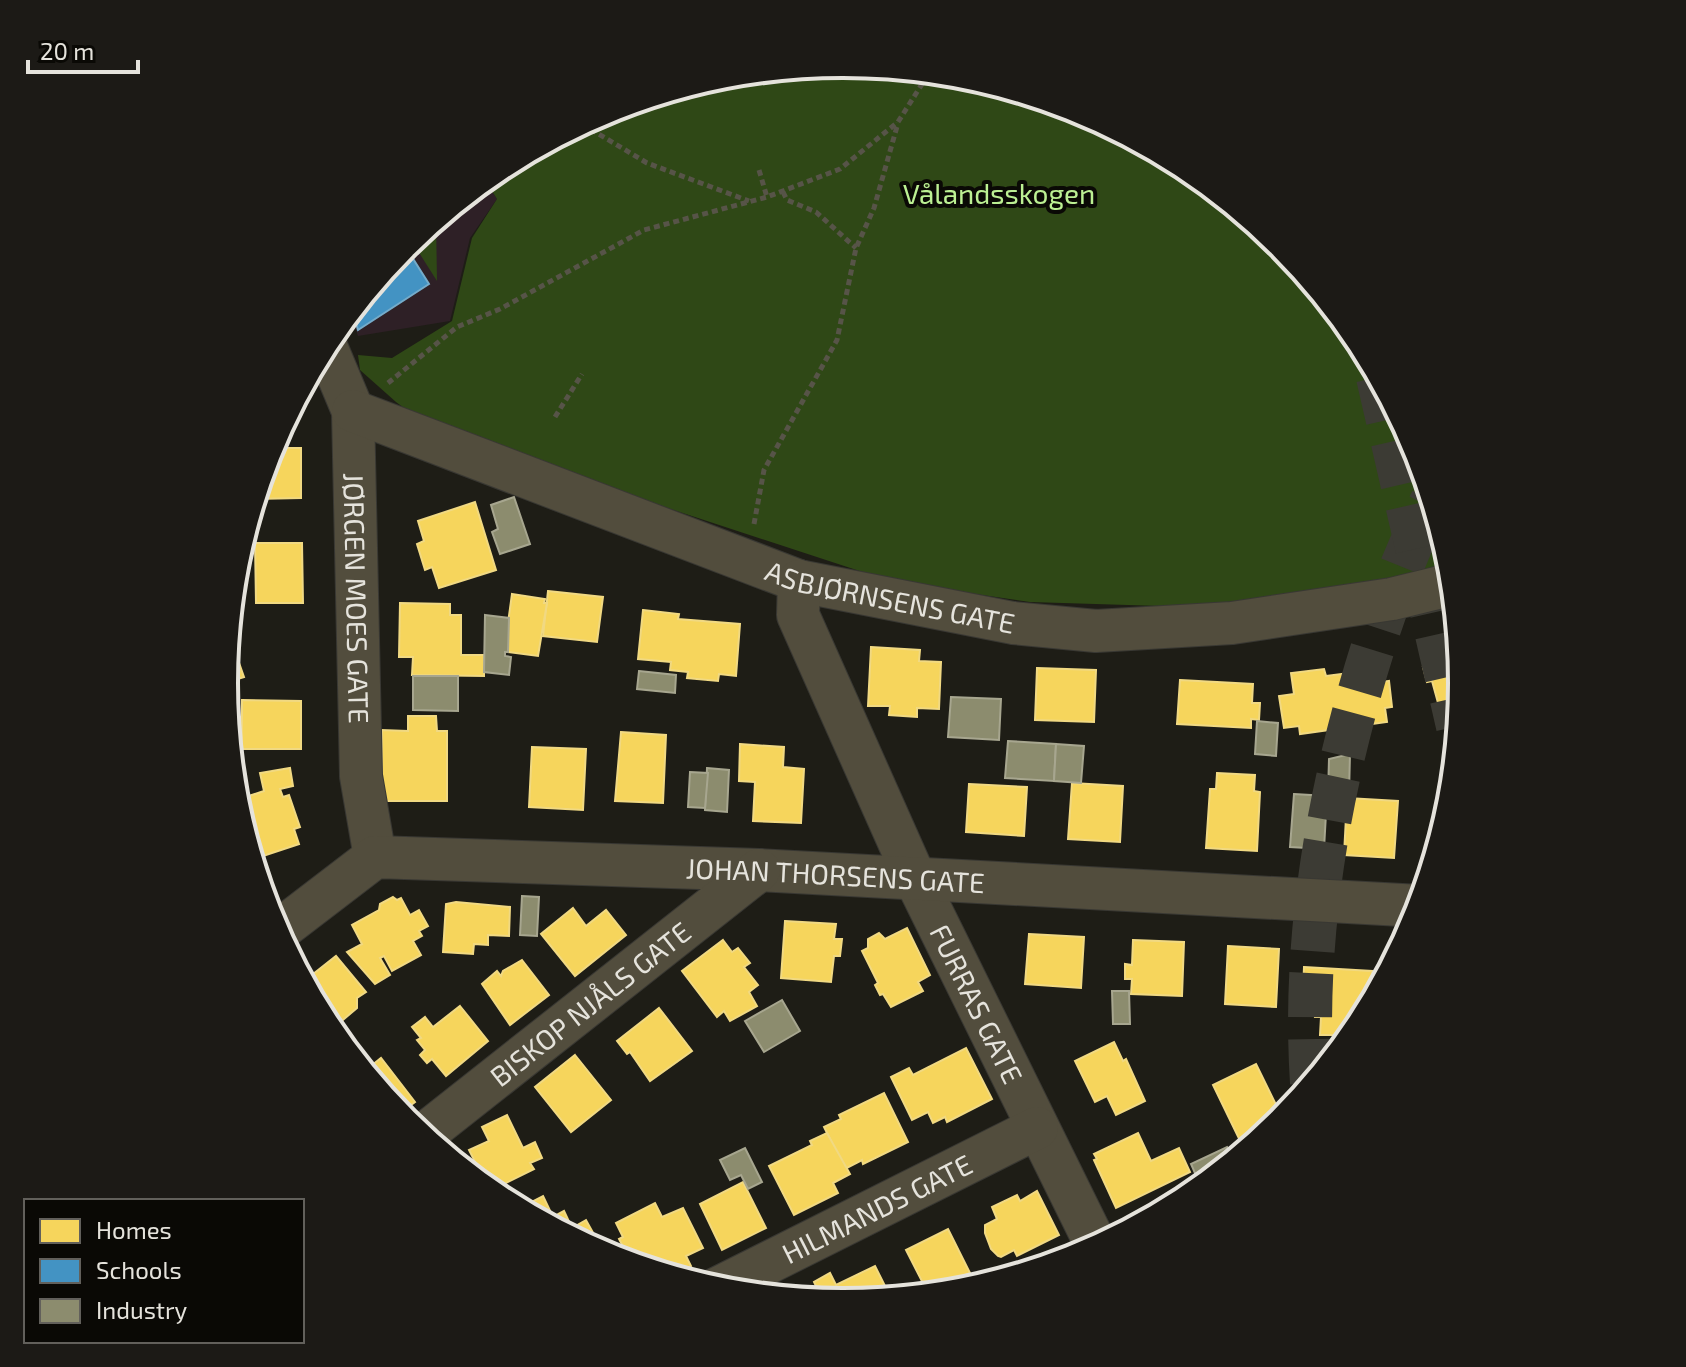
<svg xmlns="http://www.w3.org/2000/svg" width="1686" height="1367" viewBox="0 0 1686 1367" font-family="'Exo 2',sans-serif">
	<rect width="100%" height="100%" fill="#1e1d16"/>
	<!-- education -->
	<path fill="#2e2026" d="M485,180L497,199L470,238L450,321L358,336L350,312L405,245Z"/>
	<!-- green -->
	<g fill="#2f4816">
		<path d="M843,64L964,76L1080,111L1188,169L1281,246L1358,340L1416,447L1451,569L1349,596L1193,607L1030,602L893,582L634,497L446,439L396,402L360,370L358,355L392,358L452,321L472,238L497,199L485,180L499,168L606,111L723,76Z"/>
		<path d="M436,220L437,281L411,240Z"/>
	</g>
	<!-- homes -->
	<g fill="#f6d55c" stroke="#f1d982" stroke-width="2">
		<path d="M270,448H301V498L255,499Z"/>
		<path d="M475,502L496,570L439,588L432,567L425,570L417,544L424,541L418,521Z"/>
		<path d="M255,543H302L303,603H256Z"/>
		<path d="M548,591L603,597L597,642L543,636Z"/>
		<path d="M512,594L545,599L544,603H547L538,656L508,652L507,630Z"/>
		<path d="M400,603L450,604V615H461V655H484V676L412,675L413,657H399Z"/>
		<path d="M643,610L679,614L678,619L740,624L736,676L719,674L718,681L687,678L688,672L670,670L671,662L638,659Z"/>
		<path d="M871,647L920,650L919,661L941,662L939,709L917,708V717L889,715L890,706H868Z"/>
		<path d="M1459,651L1462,684L1460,705L1440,710L1432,681L1427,682L1423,667L1428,666L1427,659Z"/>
		<path d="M237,657L244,677L224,683L226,660Z"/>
		<path d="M1037,668L1096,670L1094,722L1035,720Z"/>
		<path d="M1324,669L1326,676L1380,669L1382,682L1389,681L1392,707L1385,708L1387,722L1300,734L1299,726L1284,728L1279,696L1294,694L1291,673Z"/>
		<path d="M1180,680L1253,684L1252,703H1260L1259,720L1251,719V728L1177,724Z"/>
		<path d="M242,700L301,701V749H242Z"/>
		<path d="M408,716H436L437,731H447V801H382V730L408,731Z"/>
		<path d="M621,732L666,735L663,803L615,801Z"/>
		<path d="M740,744L784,747L783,767L804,769L801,823L753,821L755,782L739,781Z"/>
		<path d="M532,747L586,749L583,810L529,807Z"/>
		<path d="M290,768L293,786L280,789L283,797L289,795L300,827L294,829L299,844L260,857L240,799L264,791L260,773Z"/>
		<path d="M1217,773L1255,775L1254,791L1260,792L1257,851L1206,848L1210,789H1216Z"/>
		<path d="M1072,783L1123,786L1120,842L1068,839Z"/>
		<path d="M969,784L1027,787L1024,836L966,832Z"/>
		<path d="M1347,798L1398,801L1394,858L1344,855Z"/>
		<path d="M393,897L397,900L401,898L410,915L419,910L428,926L419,931L422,936L413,941L421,955L392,971L384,956L380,958L390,975L375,984L347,952L362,944L352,925L379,910L380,904Z"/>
		<path d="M456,902L510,907L509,936L488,935V945L474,944L473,954L443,952L446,904Z"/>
		<path d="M573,908L586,926L606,910L626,935L575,976L541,934Z"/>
		<path d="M785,921L836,924L834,939H842L840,956H834L831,982L781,978Z"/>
		<path d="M907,928L930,975L918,982L923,991L891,1007L883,994L880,995L875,985L878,983L862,951L868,948V939L879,933L885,939Z"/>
		<path d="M1029,934L1084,937L1081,988L1025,984Z"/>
		<path d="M723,940L732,952L738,948L750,963L744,967L758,985L749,992L757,1006L730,1021L724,1011L717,1017L682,971Z"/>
		<path d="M1133,940L1184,942L1182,996L1131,994L1132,979H1125V964L1132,965Z"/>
		<path d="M1228,946L1279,949L1276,1007L1225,1004Z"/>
		<path d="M336,956L366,992L357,998V1008L337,1025L326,1023L303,982Z"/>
		<path d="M522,960L549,995L510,1025L482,984L497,971L501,976L503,971Z"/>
		<path d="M1304,967L1372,971L1371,995H1375L1358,1028L1345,1044H1334L1335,1035H1320L1321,1017H1315L1317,992L1303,991Z"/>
		<path d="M460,1006L488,1041L446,1076L432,1059L427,1063L420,1055L425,1050L417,1040L421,1038L412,1027L425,1017L433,1027Z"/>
		<path d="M659,1008L692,1051L650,1081L630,1052L627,1054L617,1041Z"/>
		<path d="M1114,1042L1123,1061L1126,1059L1145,1101L1116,1115L1107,1096L1095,1102L1075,1061Z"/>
		<path d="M966,1048L992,1099L947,1122L945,1117L933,1123L928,1112L912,1120L891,1077L909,1068L913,1075Z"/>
		<path d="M575,1055L611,1100L571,1132L535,1087Z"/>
		<path d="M357,1057L366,1070L381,1058L415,1102L399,1114L354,1060Z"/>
		<path d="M1256,1064L1283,1119L1245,1151L1213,1085Z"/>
		<path d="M884,1093L908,1142L863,1164L862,1160L845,1169L824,1127L841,1119L839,1115Z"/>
		<path d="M507,1115L523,1148L535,1142L542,1158L530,1163L534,1169L490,1191L469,1150L489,1141L482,1127Z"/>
		<path d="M827,1133L850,1174L833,1183L838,1193L794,1215L769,1166L812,1145L810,1141Z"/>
		<path d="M1138,1133L1151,1161L1179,1148L1190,1172L1116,1208L1094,1160L1097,1159L1094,1154Z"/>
		<path d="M743,1182L766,1228L722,1250L700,1204Z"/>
		<path d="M1037,1191L1059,1235L1017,1256L1014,1250L1001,1257L998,1256L991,1249L985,1233V1225L997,1219L992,1207L1017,1195L1020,1201Z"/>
		<path d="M543,1196L553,1217L564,1211L572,1228L586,1220L596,1238L584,1244L518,1209Z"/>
		<path d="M655,1203L662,1217L683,1208L703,1248L686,1256L691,1266L672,1276L622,1260L628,1256L619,1239L623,1237L616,1223Z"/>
		<path d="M948,1229L970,1273L965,1275L970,1284L955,1292L950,1282L928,1293L906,1250Z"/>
		<path d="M875,1266L891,1298L843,1303L823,1301L814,1282L830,1273L836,1285Z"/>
	</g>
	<!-- schools -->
	<path fill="#4393c3" stroke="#74abca" stroke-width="2" d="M405,246L429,284L358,330L352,310Z"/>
	<!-- industry -->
	<g fill="#8c8c6e" stroke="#a7a68f" stroke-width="2">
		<path d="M514,497L530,544L500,554L492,532L498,529L491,505Z"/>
		<path d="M485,615L509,618L508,652H505V656L511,657L509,675L484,672Z"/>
		<path d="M639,671L676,675L675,693L637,689Z"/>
		<path d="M413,676H458V711L413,710Z"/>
		<path d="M951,697L1001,699L999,740L948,737Z"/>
		<path d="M1257,721L1278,723L1276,756L1255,754Z"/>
		<path d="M1008,741L1056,744L1054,781L1005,778Z"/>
		<path d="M1056,744L1084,746L1081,783L1054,781Z"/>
		<path d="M1350,754L1349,794H1328L1329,759Z"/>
		<path d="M707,768L729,770L727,812L705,810Z"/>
		<path d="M690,772L708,773L705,808L688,807Z"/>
		<path d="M1294,794L1327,796L1324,849L1290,847Z"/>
		<path d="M522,896L539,897L537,936L520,935Z"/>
		<path d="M1112,991H1129L1130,1024H1113Z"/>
		<path d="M782,1000L800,1031L764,1052L745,1021Z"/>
		<path d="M1227,1147L1233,1161L1201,1187L1191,1164Z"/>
		<path d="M745,1148L762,1182L748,1189L741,1175L730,1180L720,1160Z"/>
	</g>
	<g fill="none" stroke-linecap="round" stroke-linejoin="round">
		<!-- trunk-tunnel -->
		<path stroke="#3c3b34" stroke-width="44" stroke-dasharray="44 22" stroke-linecap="butt" d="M1312,1083C1303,944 1326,804 1366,670C1383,613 1404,554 1432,501"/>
		<!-- motorway-tunnel -->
		<path stroke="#3c3b34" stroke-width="44" stroke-dasharray="44 22" stroke-linecap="butt" d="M1378,377L1458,726"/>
		<defs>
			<g id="minor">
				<path id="s1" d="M325,344L353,411L361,776L375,857"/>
				<path id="s2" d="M353,411L799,581L1013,623L1096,631L1232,623L1392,599L1453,584"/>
				<path id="s3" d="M799,581L798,615L915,878L1097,1247"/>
				<path id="s4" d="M277,932L375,857L759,870L1420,906"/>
				<path id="s5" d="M422,1136L759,870"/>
				<path id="s6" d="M716,1289L1037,1128"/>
			</g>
		</defs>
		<!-- minor casing -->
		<use href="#minor" stroke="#393833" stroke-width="44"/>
		<!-- path -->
		<g stroke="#575448" stroke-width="5" stroke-dasharray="6 4" stroke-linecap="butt">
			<path d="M582,124L647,163L749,201"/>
			<path d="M759,170L767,197"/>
			<path d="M783,192L787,200L816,212L856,248"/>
			<path d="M388,383L457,327L500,309L644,230L767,197L840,169L898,122L929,73"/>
			<path d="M555,417L582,374"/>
			<path d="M754,524L764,470L837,340L856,248L874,208L898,123"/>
		</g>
		<!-- minor -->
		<use href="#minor" stroke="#524d3d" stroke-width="42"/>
	</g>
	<g text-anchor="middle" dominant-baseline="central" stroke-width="8" stroke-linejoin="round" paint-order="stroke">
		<!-- park labels -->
		<g font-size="28" fill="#bcf093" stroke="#0a0905">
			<text x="999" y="193">Vålandsskogen</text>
		</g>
		<!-- street labels -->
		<g font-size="28" fill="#e5e3dc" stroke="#0a0905">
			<text stroke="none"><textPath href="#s2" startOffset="570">ASBJØRNSENS GATE</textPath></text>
			<text stroke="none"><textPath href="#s1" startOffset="260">JØRGEN MOES GATE</textPath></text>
			<text stroke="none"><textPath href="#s4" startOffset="584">JOHAN THORSENS GATE</textPath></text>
			<text stroke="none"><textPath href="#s5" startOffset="214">BISKOP NJÅLS GATE</textPath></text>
			<text stroke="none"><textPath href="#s3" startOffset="462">FURRAS GATE</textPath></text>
			<text stroke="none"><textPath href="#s6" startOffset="180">HILMANDS GATE</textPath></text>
		</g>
	</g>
	<!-- crop -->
	<path d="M0 0H1686V1367H0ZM238 683a605 605 0 1 1 1210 0a605 605 0 1 1-1210 0Z" fill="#1c1a16" fill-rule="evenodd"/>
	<path fill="none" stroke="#e5e3dc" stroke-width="4" d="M238 683a605 605 0 1 1 1210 0a605 605 0 1 1-1210 0Z"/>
	<!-- legend -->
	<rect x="24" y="1199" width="280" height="144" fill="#0a0905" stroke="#62605b" stroke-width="2"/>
	<rect x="40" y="1219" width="40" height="24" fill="#f6d55c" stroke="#62605b" stroke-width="2"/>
	<text x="96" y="1239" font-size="24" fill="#e5e3dc">Homes</text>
	<rect x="40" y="1259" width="40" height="24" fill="#4393c3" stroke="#62605b" stroke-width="2"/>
	<text x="96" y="1279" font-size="24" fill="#e5e3dc">Schools</text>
	<rect x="40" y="1299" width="40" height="24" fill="#8c8c6e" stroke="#62605b" stroke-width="2"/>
	<text x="96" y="1319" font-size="24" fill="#e5e3dc">Industry</text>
	<!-- scale -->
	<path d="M28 60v12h110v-12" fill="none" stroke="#e5e3dc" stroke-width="4"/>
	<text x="40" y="60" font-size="24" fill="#e5e3dc" stroke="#0a0905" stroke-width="6" paint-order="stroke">20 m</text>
</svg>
